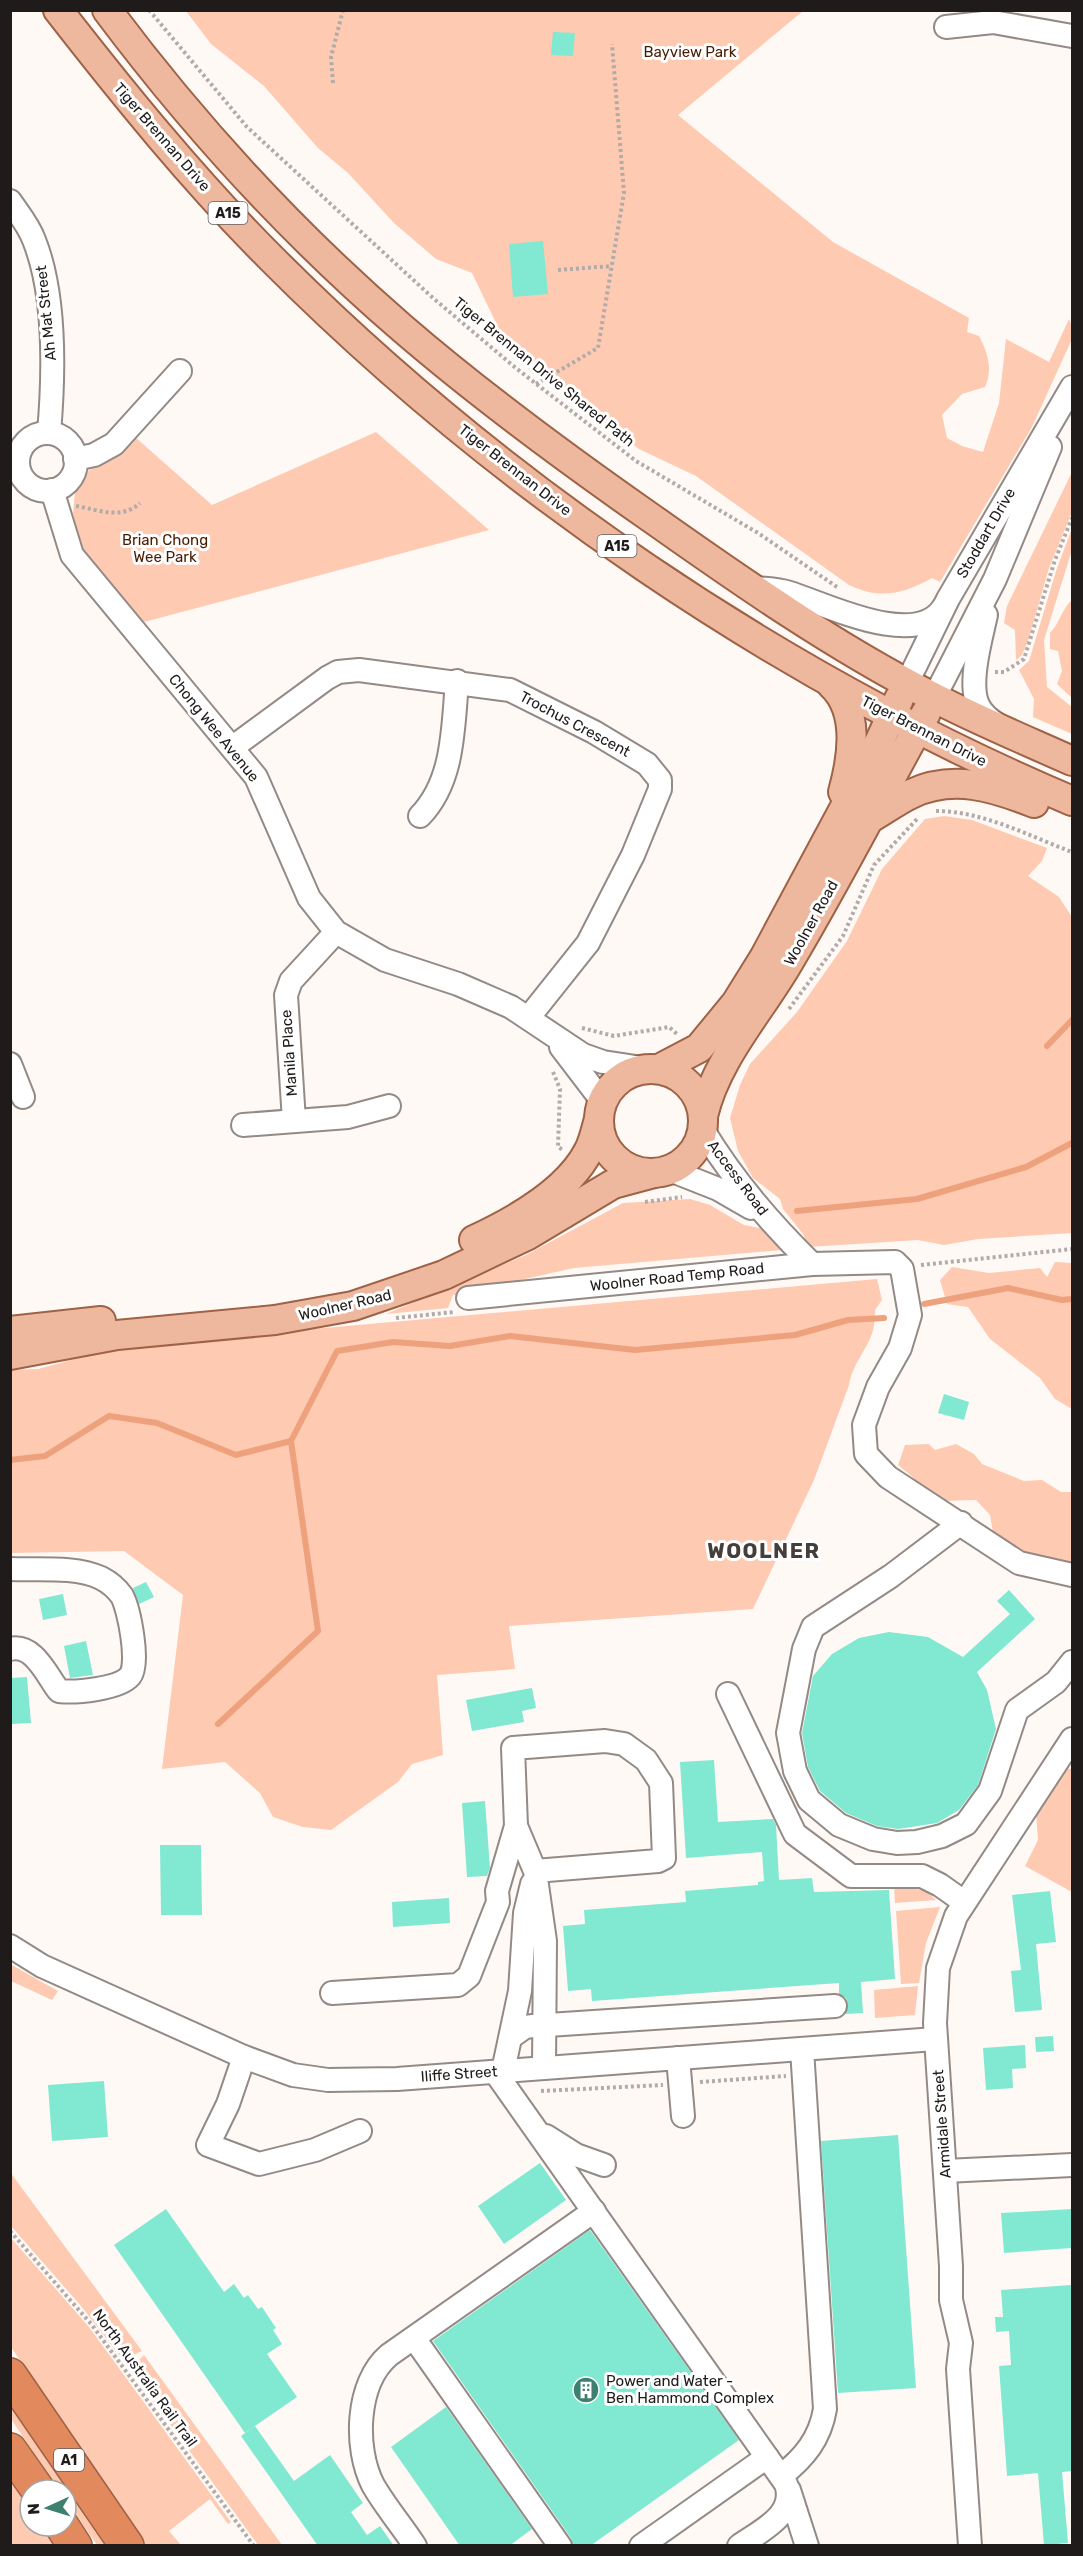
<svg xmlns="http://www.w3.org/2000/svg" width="1083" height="2556" viewBox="0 0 1083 2556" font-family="Rubik,sans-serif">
	<rect width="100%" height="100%" fill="#fff9f6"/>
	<!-- green -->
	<g fill="#fecab2">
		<path d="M186,11H803L678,115L833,242L969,318L967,332L979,336C988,353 993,369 985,387L962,394L942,415L947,438L962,446L983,452L999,403L1006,339L1049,362L1069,319L1072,326V339L1032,427L940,582L932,578C903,594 880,600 849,585L696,476L639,449L559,388L531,372L498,327L472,273L436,259L394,223L348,173L318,148L264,86L211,44Z"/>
		<path d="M376,432L489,530L144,622L81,547L73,513L75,492L84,475L91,469L113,459L135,437L212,505Z"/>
		<path d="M1072,472V512L1049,568L1028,641L1022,655L1016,660L1015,630L1004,623L1007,606Z"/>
		<path d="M1072,528V550L1044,640L1047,687L1072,707V734L1033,717L1034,699L1019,670L1029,661L1056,571Z"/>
		<path d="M1072,600V698L1057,684L1062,671L1058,651L1050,649V633C1060,623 1062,608 1072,600Z"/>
		<path d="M944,816L972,820L1047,848L1042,861L1028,876L1059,897L1072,917V1233L978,1239L944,1245L918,1240L808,1247L803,1234L783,1209L780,1199L753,1178L738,1151L730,1118L740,1085L750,1064L797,1012L847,941L882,869L925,819Z"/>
		<path d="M690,1199L710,1205L744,1225L760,1228L782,1244V1250L574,1268L453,1295L448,1308L386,1314L526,1255L623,1203Z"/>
		<path d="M1055,1262L1072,1263V1409L1055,1399L1040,1378L990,1339L968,1307L947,1304L940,1280L952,1267L989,1273L1040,1268L1047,1277Z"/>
		<path d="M877,1279L882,1300L875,1310C877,1344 854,1356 849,1385L814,1480L753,1609L509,1626L515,1669L437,1675L443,1755L412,1764L398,1782L331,1830L303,1827L273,1817L260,1793L225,1762L162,1769L183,1595L124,1551L11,1553L10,1370L38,1369L123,1346Z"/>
		<path d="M929,1444L935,1450L956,1444L974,1454L982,1464L1024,1481L1042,1480L1061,1492H1072V1575L1020,1557L994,1539L990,1515L976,1500L939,1501L914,1488V1478L898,1465L905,1445Z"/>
		<path d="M1061,1768L1072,1769V1892L1025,1866L1038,1840L1036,1812Z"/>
		<path d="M894,1885L926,1891L936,1900L895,1903Z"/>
		<path d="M940,1907L926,1943L919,1983L901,1984L896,1911Z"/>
		<path d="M10,1964L58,1991L52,2000L11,1981Z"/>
		<path d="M918,1986L915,2015L875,2018L874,1990Z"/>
		<path d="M10,2172L142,2351L123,2360L81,2306L11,2226Z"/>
		<path d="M11,2238L89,2327L231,2522L228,2524L210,2499L169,2531L181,2545H145L11,2347Z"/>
		<path d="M144,2355L282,2545H258L130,2369Z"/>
		<path d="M10,2403L108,2545H97L66,2500V2490H59L11,2419Z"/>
		<path d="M10,2475L30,2503V2526H46L59,2545H11Z"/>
	</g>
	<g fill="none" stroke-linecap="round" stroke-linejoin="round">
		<!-- stream -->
		<g stroke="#eda17c" stroke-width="6">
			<path d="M1047,1046L1072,1020"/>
			<path d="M797,1211L917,1199L1026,1167L1072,1143"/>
			<path d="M924,1304L1008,1288L1062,1300L1072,1299"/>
			<path d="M10,1460L45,1456L109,1416L157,1423L236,1455L291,1441L337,1351L393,1342L450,1346L510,1336L635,1350L795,1335L848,1320L884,1318"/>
			<path d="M218,1724L318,1631L291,1441"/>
		</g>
	</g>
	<!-- building -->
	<g fill="#81e8d1">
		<path d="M553,32L575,33L573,56L551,55Z"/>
		<path d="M543,241L548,294L513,297L509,244Z"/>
		<path d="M944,1394L969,1402L964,1420L938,1413Z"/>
		<path d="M146,1582L154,1597L139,1604L133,1588Z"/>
		<path d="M1009,1590L1035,1619L977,1672L987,1690L996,1729L978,1785L959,1810L937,1823L898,1829L877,1826L846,1813L820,1791L808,1767L802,1733L813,1676L832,1654L859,1638L889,1632L928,1637L963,1657L1010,1614L997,1601Z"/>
		<path d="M63,1594L67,1615L43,1620L39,1599Z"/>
		<path d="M86,1641L93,1675L70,1678L64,1646Z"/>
		<path d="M27,1677L31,1723L12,1724L10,1678Z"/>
		<path d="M532,1688L536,1708L522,1711L524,1722L472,1731L466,1700Z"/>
		<path d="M714,1760L718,1822L773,1819L776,1825L779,1880L812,1878L814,1892L889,1890L895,1979L861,1982L863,2013L845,2014L848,2005L846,1998L839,1994V1983L592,2001L591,1989L568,1991L563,1926L585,1924L584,1910L686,1902L685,1891L758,1885V1882L764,1881L762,1852L686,1858L680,1762Z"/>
		<path d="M485,1801L490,1868L487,1876L467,1877L462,1803Z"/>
		<path d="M160,1845H201L202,1915H161Z"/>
		<path d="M1050,1891L1056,1942L1036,1944L1042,2010L1015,2012L1011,1971L1021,1970L1012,1895Z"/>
		<path d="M449,1898L450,1923L393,1927L392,1902Z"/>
		<path d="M1053,2036L1054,2051L1036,2052L1035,2037Z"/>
		<path d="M1025,2045L1026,2068L1012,2069L1013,2088L986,2090L983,2048Z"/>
		<path d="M104,2081L108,2137L52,2141L48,2085Z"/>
		<path d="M898,2135L916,2388L838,2393L821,2141Z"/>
		<path d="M540,2163L566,2200L504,2244L478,2206Z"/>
		<path d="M166,2209L224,2292L234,2284L244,2298L248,2295L258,2309L262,2307L276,2328L273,2330L282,2344L267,2354L297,2397L245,2433L114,2245Z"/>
		<path d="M1072,2209V2248L1004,2253L1001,2213Z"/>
		<path d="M590,2230L739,2440L590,2546H573L571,2538L433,2341Z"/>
		<path d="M1071,2285L1072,2471L1062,2472L1068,2543L1044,2545L1038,2473L1007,2476L999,2366L1011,2365L1009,2331L996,2332L995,2317H1003L1001,2290Z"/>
		<path d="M446,2407L532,2529L509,2546H460L391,2447Z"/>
		<path d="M255,2426L294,2481L330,2455L363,2503L351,2512L367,2535L380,2526L394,2546H318L241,2436Z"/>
	</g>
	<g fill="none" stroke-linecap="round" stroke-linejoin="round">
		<defs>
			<g id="minor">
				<path d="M946,27L993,22L1072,36"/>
				<path d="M10,201C19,214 29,226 34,240C56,295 54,375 49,433"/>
				<circle cx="47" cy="462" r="29"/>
				<path d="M75,459L94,455L114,444L180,371"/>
				<path d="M52,490L72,555L256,777L309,898L336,932L385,960L458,984L511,1007L583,1055L603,1062L649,1069"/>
				<path d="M753,588C765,589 778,589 790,593C825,604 916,650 943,608"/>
				<path d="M986,615C981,638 968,683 978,705C982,714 990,720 998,725"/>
				<path d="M907,683L948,599L1072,387"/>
				<path d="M934,698L995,579L1050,447"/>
				<path d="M233,747L327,678L338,672L359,670L510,690L594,732L647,764L660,780V789L633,855L588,943L529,1017"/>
				<path d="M420,816C454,781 453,728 457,681"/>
				<path d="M561,1047L603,1102"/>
				<path d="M10,1064L23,1097"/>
				<path d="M294,1121L286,995L291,981L336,932"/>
				<path d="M243,1125L348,1117L389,1106"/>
				<path d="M703,1130C733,1180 770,1223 812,1264"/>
				<path d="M670,1170L718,1189L751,1208"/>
				<path d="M468,1298L812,1264L895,1262L902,1269L910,1315L900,1348L878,1387L864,1425L866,1454L888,1477L1019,1563L1072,1575"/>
				<path d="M961,1523L891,1576L813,1627L804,1649L788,1733L795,1771L809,1800L839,1825L873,1839L897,1843L917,1842L942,1836L966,1824L990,1791L1017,1710L1056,1682L1072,1662"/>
				<path d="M10,1569C39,1570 76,1566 101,1578C109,1582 117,1589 122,1596C129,1609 140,1664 130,1676C119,1689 75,1693 59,1691C47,1676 34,1643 10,1649"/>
				<path d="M728,1694L795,1834L851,1876H922L940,1885L964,1902"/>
				<path d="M535,1871L658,1861L664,1858L661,1783L646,1760L624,1744L605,1741L513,1748L516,1826L535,1871L545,1941L544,2068"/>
				<path d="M10,1946L42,1966L244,2057L293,2075L328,2080L397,2079L935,2039"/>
				<path d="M332,1993L458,1985L469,1976L498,1902L497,1891L516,1826"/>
				<path d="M511,2037L525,2027L533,2026L835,2006"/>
				<path d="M244,2057L228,2104L208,2145L259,2164L315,2150L360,2131"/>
				<path d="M678,2058L683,2116"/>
				<path d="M503,2071L520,1991L525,1913L532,1884"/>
				<path d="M495,2072L786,2484C797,2515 760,2531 739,2546"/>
				<path d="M546,2136L576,2155L604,2165"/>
				<path d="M945,2171L1072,2165"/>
				<path d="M414,2338L560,2546"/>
				<path d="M781,2476C804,2458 820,2439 825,2409L802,2049"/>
				<path d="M789,2490L807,2546"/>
				<path d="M415,2546C402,2526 385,2506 373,2485C354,2448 356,2383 389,2355L594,2211"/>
				<path d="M641,2546L767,2457"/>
				<path d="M970,2546L958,2369L961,2343L951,2300V2266L935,2023L938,1968L956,1916L1072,1739"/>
			</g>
			<g id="major">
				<path d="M58,10C125,96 194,181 271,258C497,485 778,676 1072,801"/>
				<path d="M107,10C193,125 293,234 402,328C482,397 568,460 654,520C743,583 834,646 931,696C977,720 1025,740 1072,761"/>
				<path d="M831,684C860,710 853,756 843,792"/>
				<path d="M867,820C882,812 896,801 911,794C953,774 994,787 1034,803"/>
				<circle cx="651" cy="1121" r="52"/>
				<path d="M659,1069L699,1048L736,1003L764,958L876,749L899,699"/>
				<path d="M703,1116C716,1060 758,1014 787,965C836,883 880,797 926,713"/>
				<path d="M474,1240C515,1221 568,1192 589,1150C594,1140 596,1129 599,1119"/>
				<path d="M10,1331L101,1321"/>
				<path d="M10,1355L117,1335L275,1320L353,1306L444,1275L528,1235L613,1184L654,1173"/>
			</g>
			<g id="highway">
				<path d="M10,2375L127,2546"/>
				<path d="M10,2450L38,2490"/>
				<path d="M62,2526L75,2546"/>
			</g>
		</defs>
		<!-- minor casing -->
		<use href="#minor" stroke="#938a86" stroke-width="26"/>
		<!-- major casing -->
		<use href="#major" stroke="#9e6246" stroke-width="32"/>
		<!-- highway casing -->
		<use href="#highway" stroke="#9e6246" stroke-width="36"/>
		<!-- path -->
		<g stroke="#b1acaa" stroke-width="4" stroke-dasharray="3 3" stroke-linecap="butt">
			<path d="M149,10L247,127L433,298L517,369L636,461L758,533L837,587"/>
			<path d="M333,83L331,57L343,10"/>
			<path d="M558,270L612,266"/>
			<path d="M536,384L598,348L624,193L612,44"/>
			<path d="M76,506C99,510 122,520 140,503"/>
			<path d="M995,672H1004L1024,659L1055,560L1072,518"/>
			<path d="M936,811C983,811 1029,836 1072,852"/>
			<path d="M789,1009L843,936L874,865L918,818"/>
			<path d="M582,1028L614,1036L669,1027L678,1035"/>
			<path d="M553,1072L560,1089L558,1147L563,1150"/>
			<path d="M645,1202L682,1197"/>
			<path d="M921,1265L1072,1249"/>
			<path d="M396,1318L454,1312"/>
			<path d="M700,2082L786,2076"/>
			<path d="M541,2091L663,2085"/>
			<path d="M10,2231L92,2325L254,2546"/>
		</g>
		<!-- minor -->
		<use href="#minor" stroke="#fff" stroke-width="22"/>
		<!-- major -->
		<use href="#major" stroke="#eeb89e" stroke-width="28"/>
		<!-- highway -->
		<use href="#highway" stroke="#e2895d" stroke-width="33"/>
	</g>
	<!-- icons -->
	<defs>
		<symbol id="building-disc" viewBox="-11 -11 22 22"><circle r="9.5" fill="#3d7f70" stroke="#fff"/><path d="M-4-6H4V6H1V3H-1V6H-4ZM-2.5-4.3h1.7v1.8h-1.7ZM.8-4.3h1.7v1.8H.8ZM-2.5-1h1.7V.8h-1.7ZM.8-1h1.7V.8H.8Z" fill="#fff"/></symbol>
	</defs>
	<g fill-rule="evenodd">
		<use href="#building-disc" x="571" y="2375" width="30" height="30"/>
	</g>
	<g text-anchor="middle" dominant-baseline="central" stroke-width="6" stroke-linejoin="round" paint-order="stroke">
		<!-- shield labels -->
		<g fill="#fff" stroke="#625f5f" stroke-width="1.5">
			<rect x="208.5" y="202" width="39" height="22" rx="4.5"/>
			<rect x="597.5" y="535" width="39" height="22" rx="4.5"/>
			<rect x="54" y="2449" width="30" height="22" rx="4.5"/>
		</g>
		<g font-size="14" font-weight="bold" fill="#1f1b1a">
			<text x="228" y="213">A15</text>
			<text x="617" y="546">A15</text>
			<text x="69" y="2460">A1</text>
		</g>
		<!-- park labels -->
		<g font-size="15" fill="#491b00" stroke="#fff">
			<text x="690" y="52">Bayview Park</text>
			<text x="165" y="540">Brian Chong<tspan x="165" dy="17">Wee Park</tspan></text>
		</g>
		<!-- street labels -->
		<g font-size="15" fill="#1f1b1a" stroke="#fff">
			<text transform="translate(162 137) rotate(49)">Tiger Brennan Drive</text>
			<text transform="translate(46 313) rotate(-96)">Ah Mat Street</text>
			<text transform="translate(544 372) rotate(39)">Tiger Brennan Drive Shared Path</text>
			<text transform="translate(515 470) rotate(38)">Tiger Brennan Drive</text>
			<text transform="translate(986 533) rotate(-60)">Stoddart Drive</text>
			<text transform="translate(575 724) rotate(28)">Trochus Crescent</text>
			<text transform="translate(214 728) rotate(51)">Chong Wee Avenue</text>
			<text transform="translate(924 731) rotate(27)">Tiger Brennan Drive</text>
			<text transform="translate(811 923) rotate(-61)">Woolner Road</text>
			<text transform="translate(289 1053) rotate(-94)">Manila Place</text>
			<text transform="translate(738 1178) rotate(53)">Access Road</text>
			<text transform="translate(677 1277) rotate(-6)">Woolner Road Temp Road</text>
			<text transform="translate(345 1305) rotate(-13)">Woolner Road</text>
			<text transform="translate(459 2074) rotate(-4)">Iliffe Street</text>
			<text transform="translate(942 2124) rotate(-94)">Armidale Street</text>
			<text transform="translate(145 2378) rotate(54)">North Australia Rail Trail</text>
		</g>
		<!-- poi labels -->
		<g font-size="15" fill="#1f1b1a" stroke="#fff" text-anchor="start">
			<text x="606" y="2381">Power and Water -<tspan x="606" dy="17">Ben Hammond Complex</tspan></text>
		</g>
		<!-- district labels -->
		<g font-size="21" font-weight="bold" letter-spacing="1.5" fill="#453e3a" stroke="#fff">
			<text x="764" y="1550">WOOLNER</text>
		</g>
	</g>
	<!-- border -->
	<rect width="1083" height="2556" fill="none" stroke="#1f1b1a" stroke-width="24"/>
	<!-- north arrow -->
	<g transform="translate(48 2508) rotate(266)"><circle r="28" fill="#ffffff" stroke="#a5a4a3" stroke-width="1.5"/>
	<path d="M0-4.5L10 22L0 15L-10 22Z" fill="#3d7f70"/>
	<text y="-9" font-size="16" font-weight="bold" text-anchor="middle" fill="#1f1b1a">N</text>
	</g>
</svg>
